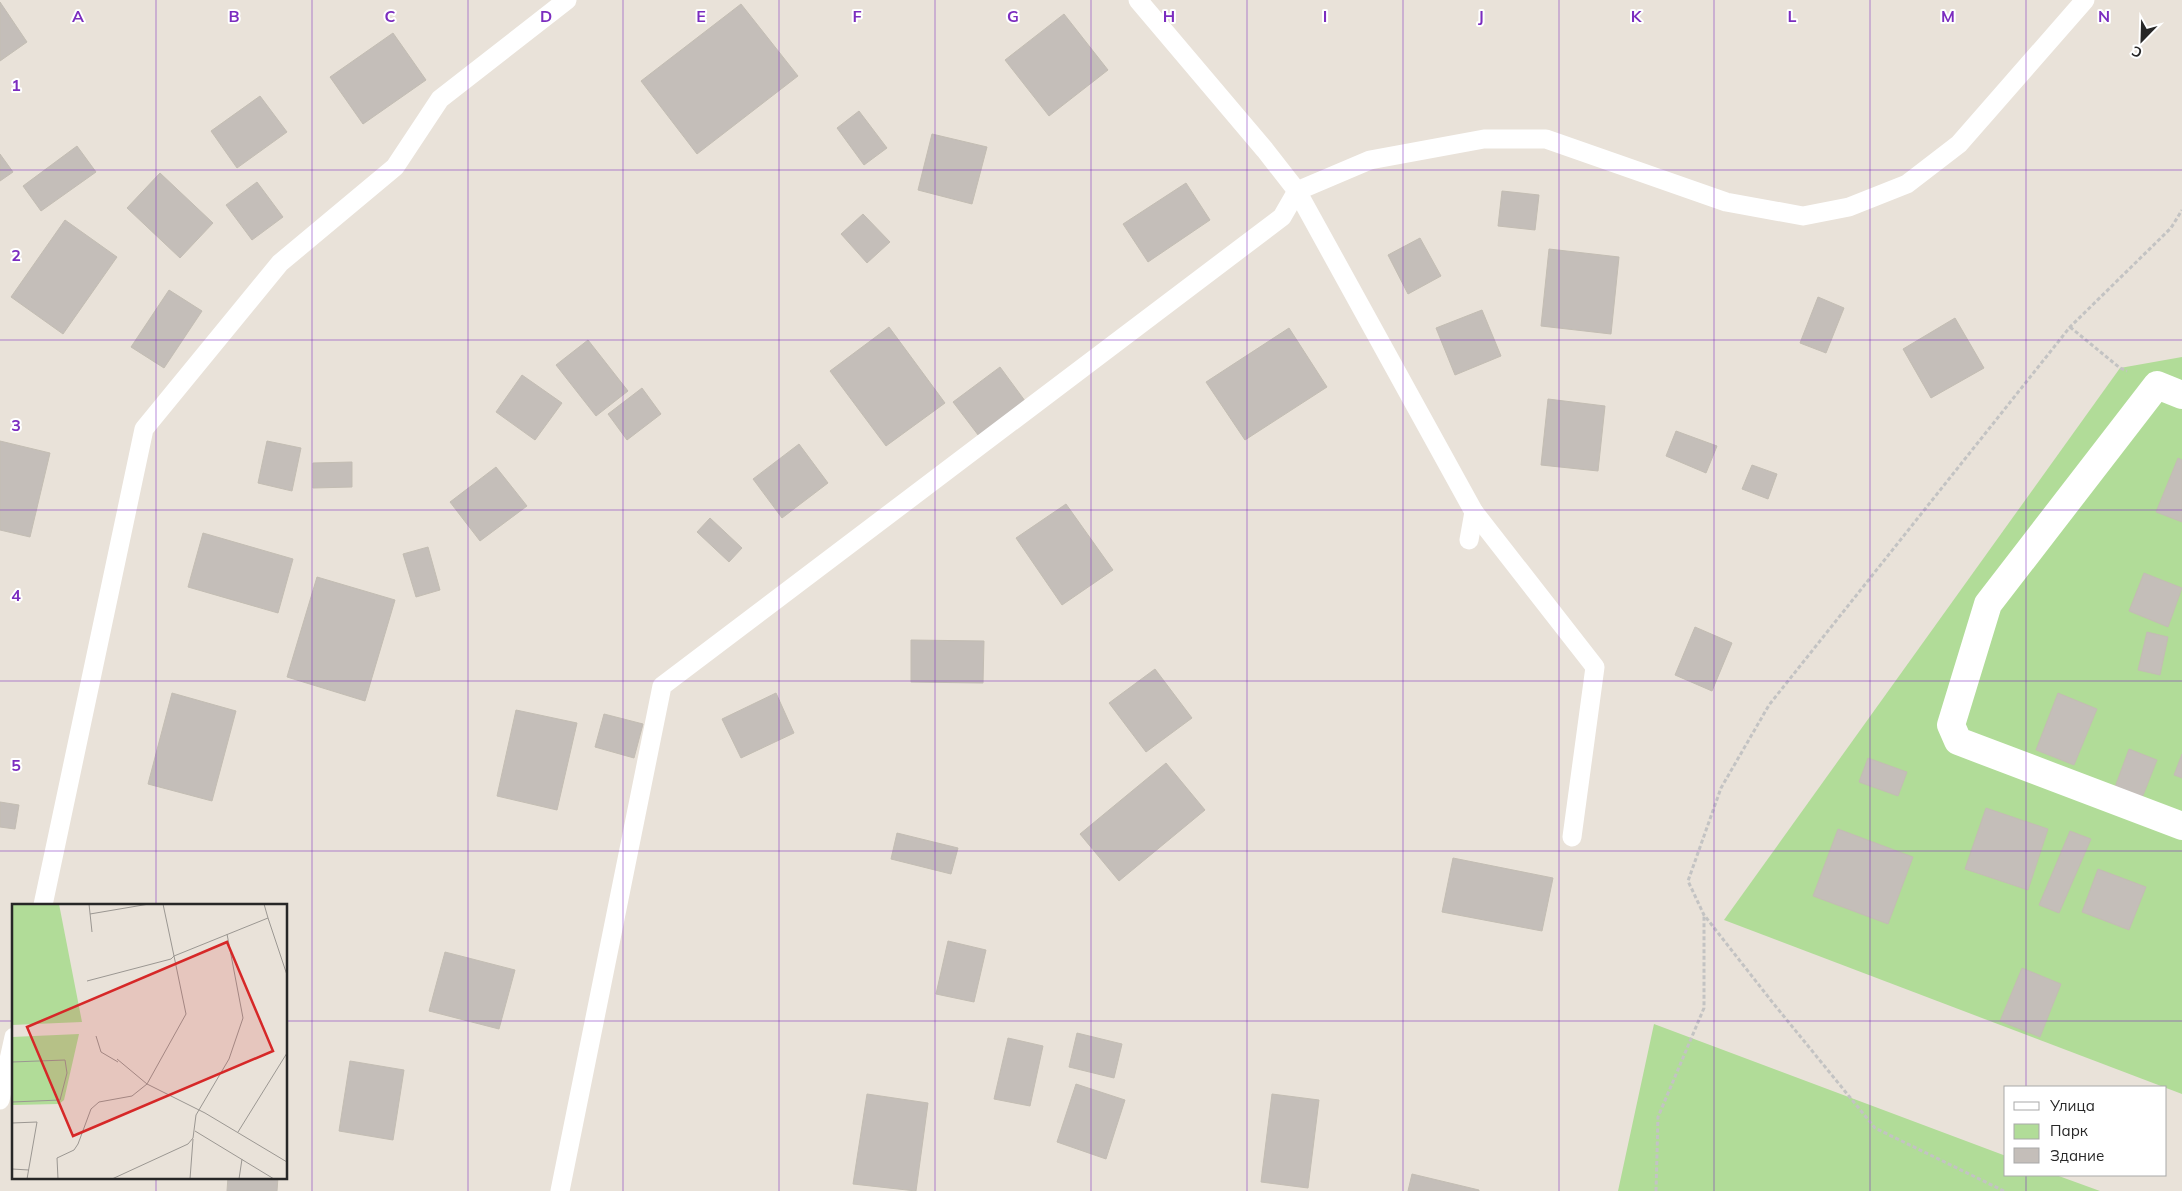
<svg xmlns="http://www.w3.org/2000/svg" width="2182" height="1191" viewBox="0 0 2182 1191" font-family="Mulish,sans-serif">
	<rect width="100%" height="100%" fill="#e9e2d9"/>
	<!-- green -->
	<g fill="#b1dc98">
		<path d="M2182,357V1094L1724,920L2120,368Z"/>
		<path d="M1654,1024L2006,1156V1175H2056L2100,1191H1618Z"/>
	</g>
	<!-- building -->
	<g fill="#c4beb9" stroke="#c3bdb3">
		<path d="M0,2L27,42L0,61Z"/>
		<path d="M741,4L798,76L697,154L641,81Z"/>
		<path d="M1064,14L1108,70L1049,116L1005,60Z"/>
		<path d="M393,33L426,80L363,124L330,77Z"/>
		<path d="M260,96L287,132L237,168L211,131Z"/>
		<path d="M859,111L887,148L864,165L837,128Z"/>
		<path d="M932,134L987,147L972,204L918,190Z"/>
		<path d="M77,146L96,172L41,211L23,186Z"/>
		<path d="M0,154L13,172L0,181Z"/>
		<path d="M160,173L213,223L180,258L127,208Z"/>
		<path d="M257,182L283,217L252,240L226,205Z"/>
		<path d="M1186,183L1210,220L1148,262L1123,224Z"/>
		<path d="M1502,191L1539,195L1535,230L1498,226Z"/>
		<path d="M863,214L890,242L867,263L841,234Z"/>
		<path d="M65,220L117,257L63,334L11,297Z"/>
		<path d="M1420,238L1441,276L1408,294L1388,255Z"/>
		<path d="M1549,249L1619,257L1611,334L1541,326Z"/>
		<path d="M169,290L202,311L164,368L131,347Z"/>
		<path d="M1818,297L1844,308L1826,353L1800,343Z"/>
		<path d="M1482,310L1501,356L1455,375L1436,328Z"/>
		<path d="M1955,318L1984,368L1931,398L1903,349Z"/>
		<path d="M889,327L945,403L886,446L830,371Z"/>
		<path d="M1289,328L1327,387L1245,440L1206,382Z"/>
		<path d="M588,340L628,391L596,416L556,365Z"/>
		<path d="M1000,367L1031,409L985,444L953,402Z"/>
		<path d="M522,375L562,403L535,440L496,412Z"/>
		<path d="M642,388L661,414L627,440L608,414Z"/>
		<path d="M1548,399L1605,406L1598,471L1541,465Z"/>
		<path d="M1676,431L1717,446L1706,473L1666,456Z"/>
		<path d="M0,441L50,453L30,537L0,530Z"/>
		<path d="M267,441L301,448L292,491L258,483Z"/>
		<path d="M799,444L828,483L782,518L753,479Z"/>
		<path d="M2178,458L2182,460V522L2156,512Z"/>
		<path d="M352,462V487L313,488V463Z"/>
		<path d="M1752,465L1777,474L1768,499L1742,489Z"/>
		<path d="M496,467L527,506L480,541L450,502Z"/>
		<path d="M1066,504L1113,570L1062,605L1016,538Z"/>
		<path d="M710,518L742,548L729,562L697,532Z"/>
		<path d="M203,533L293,559L278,613L188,587Z"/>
		<path d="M428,547L440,590L416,597L403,554Z"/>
		<path d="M2144,573L2182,588L2168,627L2129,611Z"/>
		<path d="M317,577L395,600L365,701L287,677Z"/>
		<path d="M1695,627L1732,643L1712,691L1675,675Z"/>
		<path d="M2147,632L2168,637L2160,675L2138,670Z"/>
		<path d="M911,640L984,641L983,683L911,682Z"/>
		<path d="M1155,669L1192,718L1146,752L1109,703Z"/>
		<path d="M172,693L236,711L212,801L148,784Z"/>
		<path d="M776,693L794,733L741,758L722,719Z"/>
		<path d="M2058,693L2097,709L2074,765L2036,750Z"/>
		<path d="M516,710L577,723L557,810L497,796Z"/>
		<path d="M604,714L643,724L634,758L595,747Z"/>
		<path d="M2129,749L2157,760L2142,798L2115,787Z"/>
		<path d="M2182,754V778L2174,775Z"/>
		<path d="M1868,758L1907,772L1898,796L1859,782Z"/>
		<path d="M1166,763L1205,810L1119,881L1080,834Z"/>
		<path d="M0,802L19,805L15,829L0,827Z"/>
		<path d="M1986,808L2048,829L2028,890L1965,869Z"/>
		<path d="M1838,829L1913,857L1888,924L1813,896Z"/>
		<path d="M2070,831L2091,839L2059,913L2039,905Z"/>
		<path d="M897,833L958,848L951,874L891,859Z"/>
		<path d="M1453,858L1553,878L1542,931L1442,912Z"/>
		<path d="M2098,869L2146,887L2129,930L2082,912Z"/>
		<path d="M948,941L986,950L974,1002L936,994Z"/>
		<path d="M445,952L515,970L499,1029L429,1011Z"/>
		<path d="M2022,968L2061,984L2040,1037L2000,1021Z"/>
		<path d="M1077,1033L1122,1044L1114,1078L1069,1067Z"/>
		<path d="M1008,1038L1043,1046L1030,1106L994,1099Z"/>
		<path d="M350,1061L404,1070L393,1140L339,1131Z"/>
		<path d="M1076,1084L1125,1100L1106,1159L1057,1142Z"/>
		<path d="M867,1094L928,1103L916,1191L853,1184Z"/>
		<path d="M1272,1094L1319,1100L1308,1188L1261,1182Z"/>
		<path d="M1412,1174L1479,1190V1191H1408Z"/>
		<path d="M228,1177H278L277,1191H227Z"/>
	</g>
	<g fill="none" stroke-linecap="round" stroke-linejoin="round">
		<!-- path -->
		<g stroke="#c3c3c3" stroke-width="3" stroke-dasharray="4 2.5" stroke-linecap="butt">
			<path d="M2070,327L2120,368L2127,371"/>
			<path d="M1656,1191L1658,1117L1704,1008V915"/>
			<path d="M2004,1191L1875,1128L1773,1003L1704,915L1688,881L1721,788L1769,705L2070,327L2171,228L2182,210"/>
		</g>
		<!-- lane -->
		<g stroke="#fff" stroke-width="19">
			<path d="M1138,0L1265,150L1297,191L1370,160L1484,139H1546L1726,202L1803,216L1849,207L1907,184L1959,144L2085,0"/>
			<path d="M1297,191L1474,512L1469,540"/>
			<path d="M1474,512L1595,667L1572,837"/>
			<path d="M43,905L144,429L280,263L395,167L440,99L567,0"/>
			<path d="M0,1100L14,1037"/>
			<path d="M560,1191L662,686L1282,217L1297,191"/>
		</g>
		<!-- street -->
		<path stroke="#fff" stroke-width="28" d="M2182,395L2157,385L1988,604L1951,725L1958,741L2182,826"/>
	</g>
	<!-- grid -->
	<path fill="none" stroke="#7b2cbf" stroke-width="1" stroke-opacity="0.55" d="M156,0V905M312,0V1191M468,0V1191M623,0V1191M779,0V1191M935,0V1191M1091,0V1191M1247,0V1191M1403,0V1191M1559,0V1191M1714,0V1191M1870,0V1191M2026,0V1087M0,170H2182M0,340H2182M0,510H2182M0,681H2182M0,851H2182M0,1021H14M286,1021H2182M2026,1175V1191M156,1177V1191"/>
	<!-- overview -->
	<g transform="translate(12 904)">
		<rect width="275" height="275" fill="#e9e2d9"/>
		<path d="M0,0H47L70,118L0,121ZM67,130L52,196L47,200L0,201V133Z" fill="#b1dc98"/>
		<path fill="none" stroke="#9b9792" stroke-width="1" d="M77,0L80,28M78,10L137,0M256,14L275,71M75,77L159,55L162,52L151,0M84,132L89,148L106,158M105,155L135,180L174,110L162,52L256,14L252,0M0,158L53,156L55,169L48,196L0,198M0,219L25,218L15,275M183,227L262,275M226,228L275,149M0,265L17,266M46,275L45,254L62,246L66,240L79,205L87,198L120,192L135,180L193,209L275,258M100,275L176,240L181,234L184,211L217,155L231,114L215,30M178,275L181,235M227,275L230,255"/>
		<path fill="#d62828" fill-opacity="0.15" stroke="#d62828" stroke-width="2.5" d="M215,38L261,147L61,232L15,123Z"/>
		<rect width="275" height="275" fill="none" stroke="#272727" stroke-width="2.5"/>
	</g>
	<g font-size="16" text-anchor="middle" font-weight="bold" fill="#7b2cbf" stroke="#fff" stroke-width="4" stroke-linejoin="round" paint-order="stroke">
		<text x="78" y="22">A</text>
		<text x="234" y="22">B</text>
		<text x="390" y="22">C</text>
		<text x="546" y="22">D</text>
		<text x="701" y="22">E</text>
		<text x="857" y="22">F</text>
		<text x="1013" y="22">G</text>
		<text x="1169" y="22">H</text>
		<text x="1325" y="22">I</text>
		<text x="1481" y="22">J</text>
		<text x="1636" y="22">K</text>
		<text x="1792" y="22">L</text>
		<text x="1948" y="22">M</text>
		<text x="2104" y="22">N</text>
		<text x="16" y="91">1</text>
		<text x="16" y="261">2</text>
		<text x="16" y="431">3</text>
		<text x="16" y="601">4</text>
		<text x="16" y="771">5</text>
	</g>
	<!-- legend -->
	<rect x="2004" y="1086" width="162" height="90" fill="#ffffff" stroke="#a9a9a9"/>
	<rect x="2014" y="1102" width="25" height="8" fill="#ffffff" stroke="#a9a9a9"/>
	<text x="2050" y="1111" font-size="15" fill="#272727">Улица</text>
	<rect x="2014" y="1124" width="25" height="15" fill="#b1dc98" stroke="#a9a9a9"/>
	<text x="2050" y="1136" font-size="15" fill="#272727">Парк</text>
	<rect x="2014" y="1148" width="25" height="15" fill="#c4beb9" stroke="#a9a9a9"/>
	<text x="2050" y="1161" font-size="15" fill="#272727">Здание</text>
	<!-- north arrow -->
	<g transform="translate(2142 40) rotate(203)" stroke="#ffffff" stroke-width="4" paint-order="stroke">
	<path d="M0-4L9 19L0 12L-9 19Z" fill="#272727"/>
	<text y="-8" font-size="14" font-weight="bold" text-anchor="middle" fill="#272727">С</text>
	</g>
</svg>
